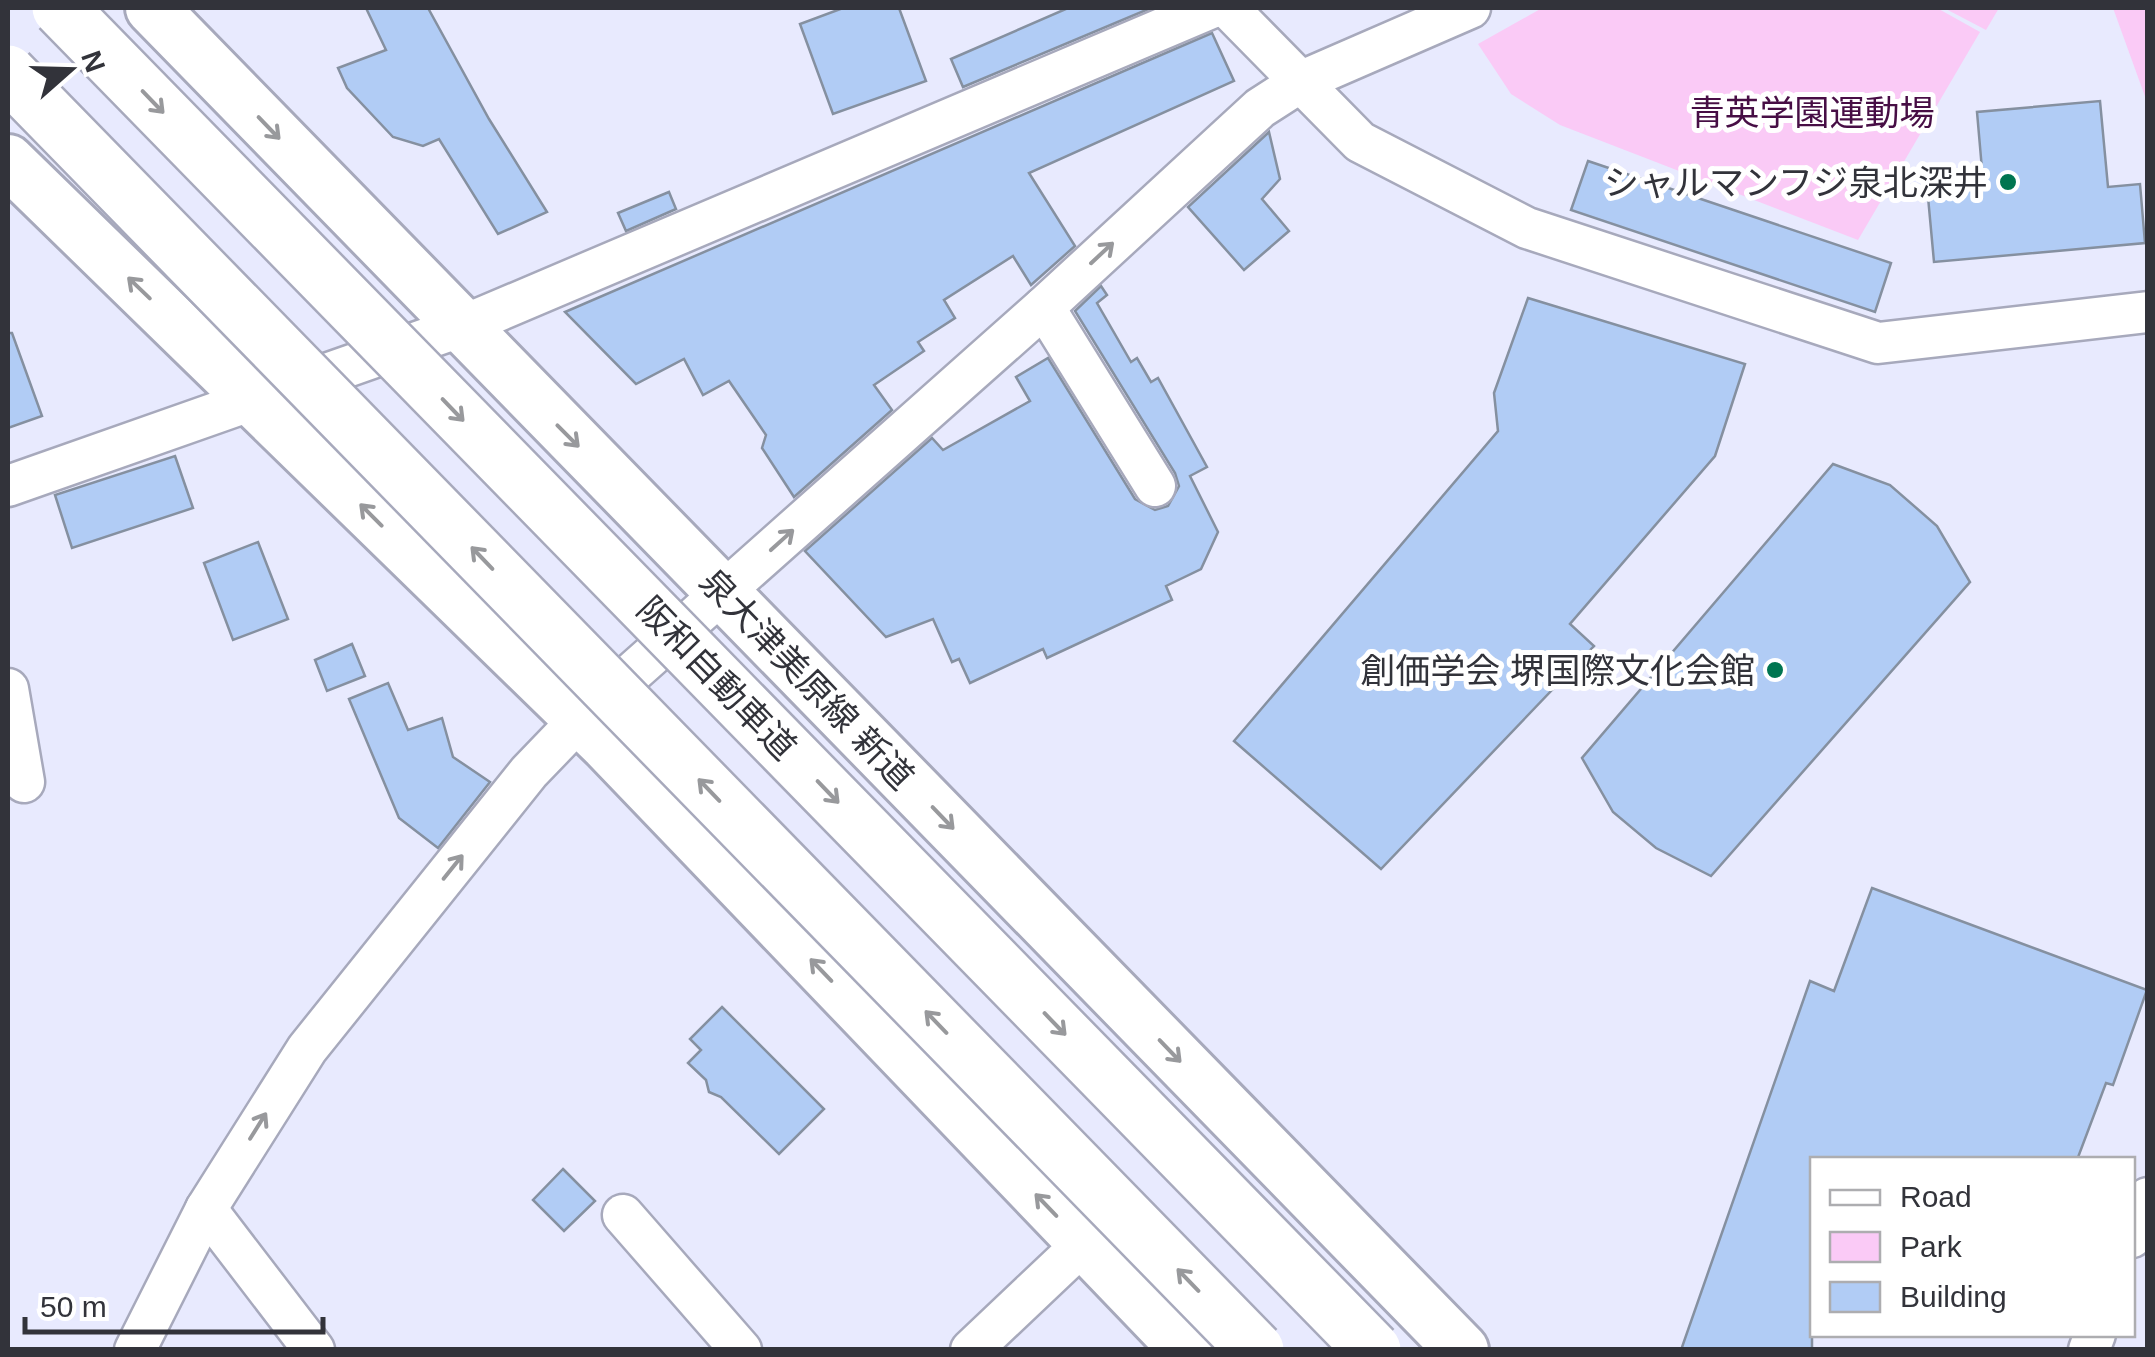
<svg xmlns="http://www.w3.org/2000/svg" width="2155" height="1357" viewBox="0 0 2155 1357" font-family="Helvetica,'Noto Sans JP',sans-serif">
	<rect width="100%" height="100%" fill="#e8eafe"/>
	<!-- green -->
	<g fill="#facaf6">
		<path d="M1542,8H1937L1980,32L1858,240L1560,125L1511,94L1478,44Z"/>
		<path d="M1944,8H1999L1986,30Z"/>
		<path d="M2113,8H2147V102Z"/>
	</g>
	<!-- building -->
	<g fill="#b1ccf5" stroke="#8590a0" stroke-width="2.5">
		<path d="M366,8H428L489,119L547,212L498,234L439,139L423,146L393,137L347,88L338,68L386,50Z"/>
		<path d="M843,8H899L926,81L833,114L800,24Z"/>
		<path d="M1068,8H1151L963,87L951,59Z"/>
		<path d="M1212,33L1234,81L1029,173L1075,246L1031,285L1013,256L944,300L955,318L918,342L924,351L874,385L892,410L794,497L762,448L766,435L729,381L703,395L684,359L636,384L565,312Z"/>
		<path d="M2100,101L2108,187L2140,184L2145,243L1934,262L1927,186L1983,181L1977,112Z"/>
		<path d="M1269,132L1280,179L1262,199L1289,231L1244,270L1188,207Z"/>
		<path d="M1588,161L1891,263L1875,312L1571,210Z"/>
		<path d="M669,192L676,209L626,231L618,213Z"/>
		<path d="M1101,286L1107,295L1097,303L1131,362L1137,358L1151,382L1158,378L1207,467L1190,476L1218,532L1201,569L1166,586L1172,600L1047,658L1043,649L970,683L959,659L952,662L933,619L886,637L805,551L932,438L943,450L1030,401L1016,377L1048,358L1135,499L1155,510L1168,506L1179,486L1175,473L1075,311Z"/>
		<path d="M1528,298L1745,364L1715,456L1570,624L1594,646L1381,869L1234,741L1498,431L1494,393Z"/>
		<path d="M8,333H12L42,416L8,428Z"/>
		<path d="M175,456L193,508L72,548L55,495Z"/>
		<path d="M1833,464L1890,485L1937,526L1970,582L1711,876L1656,848L1613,812L1582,758Z"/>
		<path d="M258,542L288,619L233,640L204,563Z"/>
		<path d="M352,644L365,676L327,691L315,660Z"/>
		<path d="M388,683L408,730L442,718L453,757L490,782L438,848L399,818L349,699Z"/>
		<path d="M1872,888L2147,990L2113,1085L2106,1083L2077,1160H1812V1350H1681L1810,981L1834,991Z"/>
		<path d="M722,1007L824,1109L779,1154L721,1097L709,1092L706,1080L688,1063L701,1050L690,1039Z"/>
		<path d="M563,1169L595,1201L564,1231L533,1200Z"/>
	</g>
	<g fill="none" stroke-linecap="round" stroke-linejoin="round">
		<defs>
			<g id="minor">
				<path d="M1228,8L1360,142L1527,228L1878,343L2148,312"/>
				<path d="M1044,307L1155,486"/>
				<path d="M8,486L460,327L1211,8"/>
				<path d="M8,689L24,782"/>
				<path d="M206,1209L314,1350"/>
				<path d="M623,1215L741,1350"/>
				<path d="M2132,1237L2148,1198"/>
				<path d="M135,1350L206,1209L307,1049L529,772L578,721L1044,307L1260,108L1302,81L1470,8"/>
				<path d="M971,1350L1083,1244"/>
				<path d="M2089,1350L2095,1334"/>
			</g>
			<g id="major">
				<path d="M152,8L1462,1350"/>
				<path d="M8,161L607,745L1187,1350"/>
			</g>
		</defs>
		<!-- minor casing -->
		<use href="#minor" stroke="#a7a9bc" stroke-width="45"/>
		<!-- major casing -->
		<use href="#major" stroke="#a7a9bc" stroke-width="58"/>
		<!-- minor -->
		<use href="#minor" stroke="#fff" stroke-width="40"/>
		<!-- major -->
		<use href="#major" stroke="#fff" stroke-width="52"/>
		<defs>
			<g id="highway-bridge">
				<path d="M60,8L1373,1350"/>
				<path d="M8,73L1256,1350"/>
			</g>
		</defs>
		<!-- highway-bridge casing -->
		<use href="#highway-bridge" stroke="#a7a9bc" stroke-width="60" stroke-linecap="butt"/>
		<!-- highway-bridge -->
		<use href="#highway-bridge" stroke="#fff" stroke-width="55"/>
	</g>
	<!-- one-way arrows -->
	<defs><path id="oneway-shaft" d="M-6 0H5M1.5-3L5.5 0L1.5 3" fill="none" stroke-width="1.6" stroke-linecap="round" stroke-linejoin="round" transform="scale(2.5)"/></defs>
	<g stroke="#98999c">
		<use href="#oneway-shaft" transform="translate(153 102) rotate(46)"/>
		<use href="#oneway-shaft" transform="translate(269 128) rotate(46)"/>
		<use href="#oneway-shaft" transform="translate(1102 253) rotate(-43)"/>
		<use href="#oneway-shaft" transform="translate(139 288) rotate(-136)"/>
		<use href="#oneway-shaft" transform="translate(453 410) rotate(46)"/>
		<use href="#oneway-shaft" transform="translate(568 436) rotate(45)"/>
		<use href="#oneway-shaft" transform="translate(371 515) rotate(-135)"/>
		<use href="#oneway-shaft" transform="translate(782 540) rotate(-42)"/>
		<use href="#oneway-shaft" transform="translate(482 558) rotate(-134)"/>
		<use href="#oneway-shaft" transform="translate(709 790) rotate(-134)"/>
		<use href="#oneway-shaft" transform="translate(828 792) rotate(46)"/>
		<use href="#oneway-shaft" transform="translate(943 818) rotate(46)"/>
		<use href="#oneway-shaft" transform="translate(453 867) rotate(-51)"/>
		<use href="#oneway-shaft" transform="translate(821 970) rotate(-134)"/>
		<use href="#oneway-shaft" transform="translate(936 1022) rotate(-134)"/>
		<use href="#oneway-shaft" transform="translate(1055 1024) rotate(46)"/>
		<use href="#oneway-shaft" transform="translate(1170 1051) rotate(46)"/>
		<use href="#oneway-shaft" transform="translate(258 1126) rotate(-58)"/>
		<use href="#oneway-shaft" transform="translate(1046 1205) rotate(-134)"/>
		<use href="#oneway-shaft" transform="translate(1188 1280) rotate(-134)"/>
	</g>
	<!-- markers -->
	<g fill="#007550" stroke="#fff" stroke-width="4">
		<circle cx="2008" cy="182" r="10"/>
		<circle cx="1775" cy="670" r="10"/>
	</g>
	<g text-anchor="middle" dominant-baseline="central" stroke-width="10" stroke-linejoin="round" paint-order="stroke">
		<!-- park labels -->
		<g font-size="35" fill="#470e45" stroke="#fff">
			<text x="1812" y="112">青英学園運動場</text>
		</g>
		<!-- poi labels -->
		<g font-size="35" fill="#32333a" stroke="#fff" text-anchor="end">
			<text x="1988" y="182">シャルマンフジ泉北深井</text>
			<text x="1755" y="670">創価学会 堺国際文化会館</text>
		</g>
		<!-- street labels -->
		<g font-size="35" fill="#32333a" stroke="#fff">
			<text transform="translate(717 678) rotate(46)">阪和自動車道</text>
			<text transform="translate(807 679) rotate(46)">泉大津美原線 新道</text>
		</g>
	</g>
	<!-- border -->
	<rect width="2155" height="1357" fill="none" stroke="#32333a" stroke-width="20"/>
	<!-- legend -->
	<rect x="1810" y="1157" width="325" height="180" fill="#ffffff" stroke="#adadb0" stroke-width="2.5"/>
	<rect x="1830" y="1190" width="50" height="15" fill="#ffffff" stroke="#adadb0" stroke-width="2.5"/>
	<text x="1900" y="1207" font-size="30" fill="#32333a">Road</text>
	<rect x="1830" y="1232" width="50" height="30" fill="#facaf6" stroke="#adadb0" stroke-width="2.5"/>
	<text x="1900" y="1257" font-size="30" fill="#32333a">Park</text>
	<rect x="1830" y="1282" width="50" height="30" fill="#b1ccf5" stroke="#adadb0" stroke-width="2.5"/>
	<text x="1900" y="1307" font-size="30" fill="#32333a">Building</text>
	<!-- north arrow -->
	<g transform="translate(70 70) rotate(70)" stroke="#ffffff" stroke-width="8" paint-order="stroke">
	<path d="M0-8L18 38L0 25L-18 38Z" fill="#32333a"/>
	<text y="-15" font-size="28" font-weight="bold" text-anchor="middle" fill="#32333a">N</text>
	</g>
	<!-- scale -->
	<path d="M25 1317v15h298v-15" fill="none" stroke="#32333a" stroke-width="5"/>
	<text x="40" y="1317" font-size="30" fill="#32333a" stroke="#ffffff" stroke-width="8" paint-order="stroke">50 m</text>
</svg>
